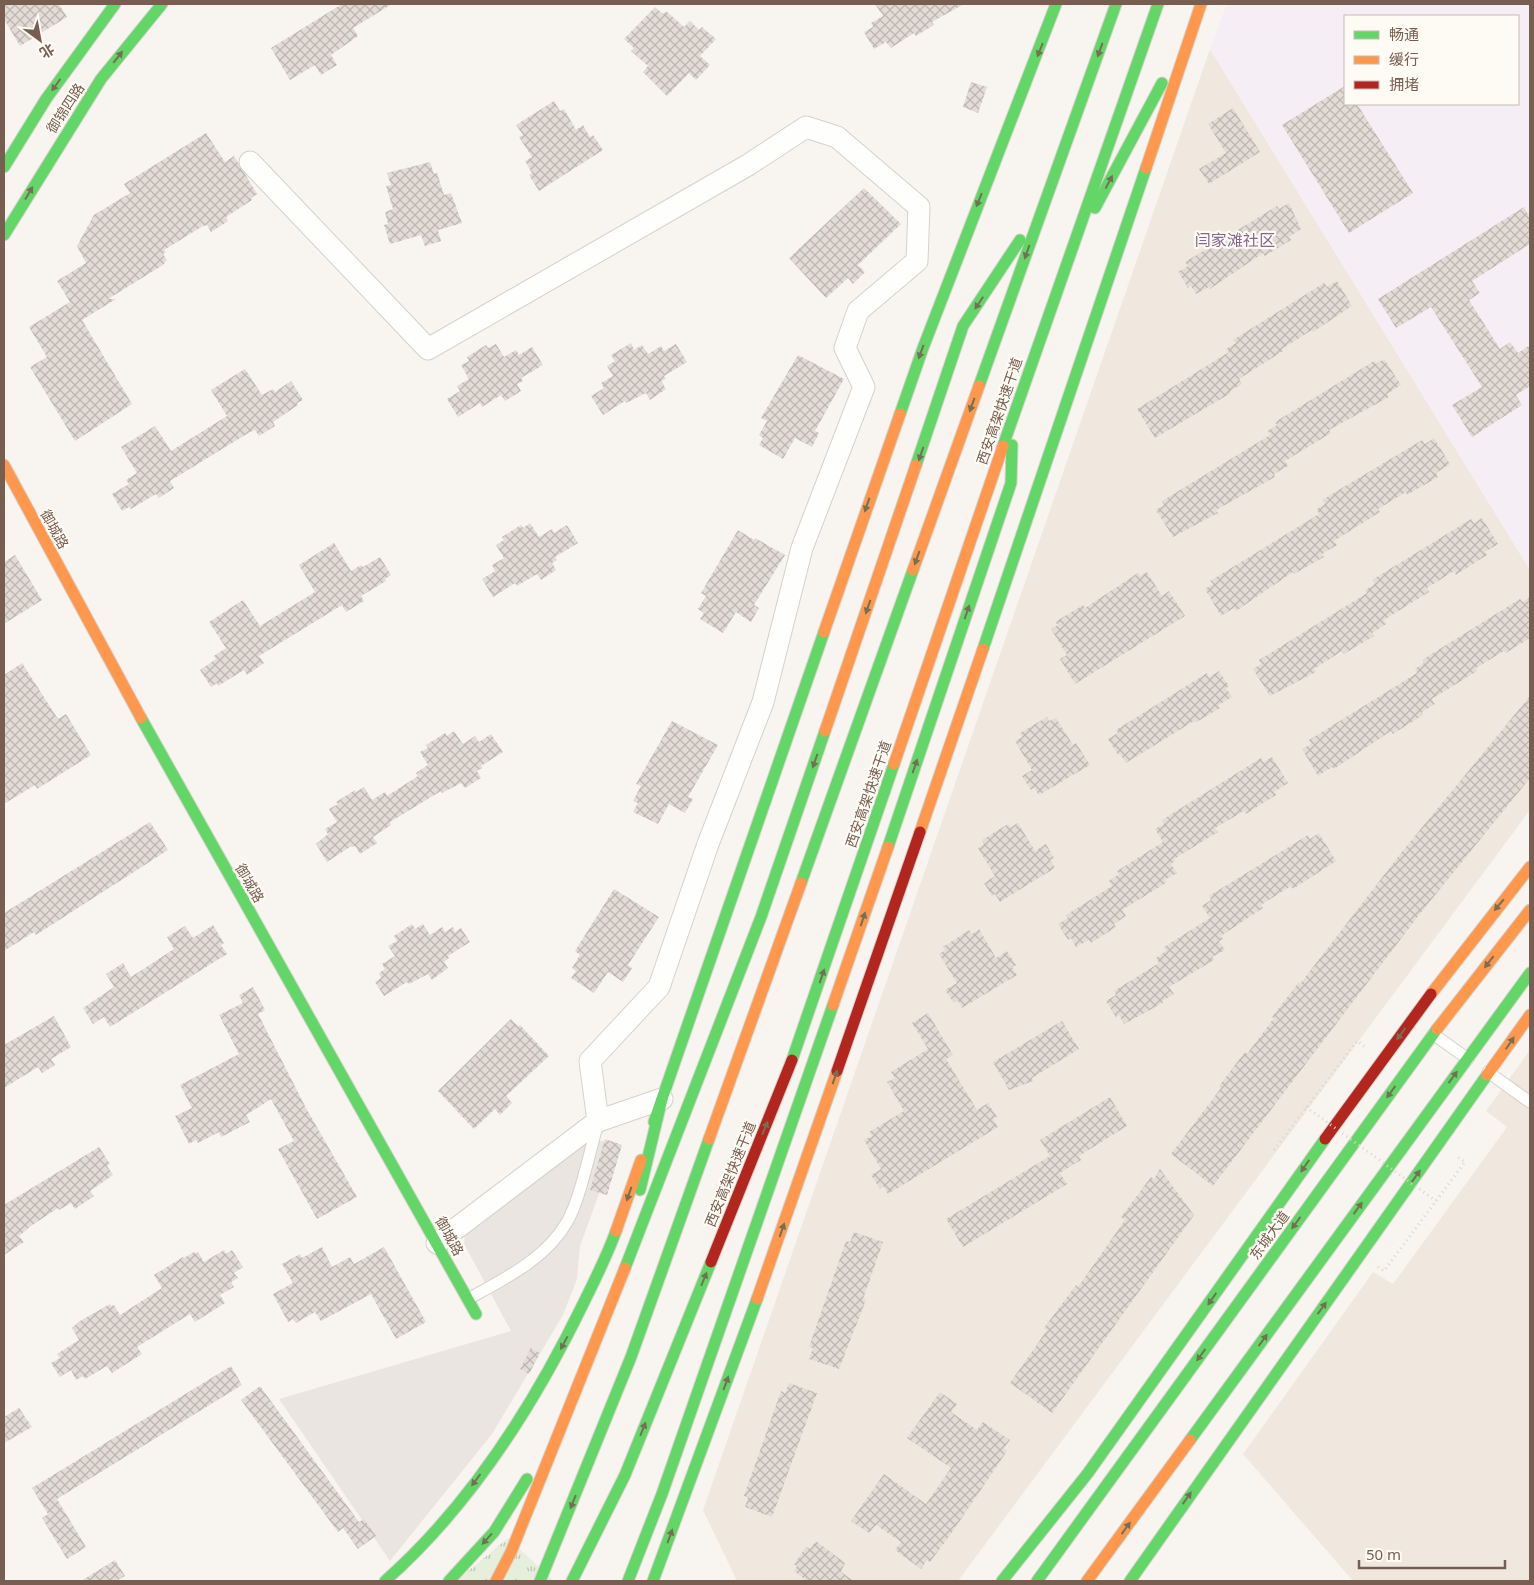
<svg xmlns="http://www.w3.org/2000/svg" width="1534" height="1585" viewBox="0 0 1534 1585" font-family="'Noto Sans','Noto Sans SC',sans-serif">
	<defs>
		<pattern id="grass-tufts" width="24" height="20" patternUnits="userSpaceOnUse" patternTransform="scale(1.25)"><rect width="24" height="20" fill="#e6eedc"/><path d="M3 7l-1-3M5 7V3M7 7l1-3M15 17l-1-3M17 17v-4M19 17l1-3" fill="none" stroke="#bfc4b5"/></pattern>
		<pattern id="building-cross-hatch" width="8" height="8" patternUnits="userSpaceOnUse" patternTransform="scale(1.25)"><rect width="8" height="8" fill="#e3dbd5"/><path d="M0 0l8 8M0 8l8-8" fill="none" stroke="#bdb5af"/></pattern>
	</defs>
	<rect width="100%" height="100%" fill="#f8f5f0"/>
	<!-- residential -->
	<g fill="#f0e8df">
		<path d="M1210,49L1530,570V810L958,1581H737L703,1510Z"/>
		<path d="M1530,1050V1581H1353L1243,1454L1373,1272L1393,1284L1507,1127L1486,1111Z"/>
	</g>
	<!-- industrial -->
	<path fill="#ebe5e1" d="M588,1137L617,1145L580,1246L577,1279L563,1315L492,1434L390,1561L279,1399L511,1331L464,1244L465,1231Z"/>
	<!-- education -->
	<path fill="#f5eef5" fill-rule="evenodd" d="M1227,4H1530V570L1210,49ZM1345,16H1518V104H1345Z"/>
	<!-- grass -->
	<path fill="url(#grass-tufts)" d="M508,1538L554,1581H456Z"/>
	<!-- building -->
	<g fill="url(#building-cross-hatch)">
		<path d="M4,4H59L67,17L20,46L4,19Z"/>
		<path d="M342,4H392L353,28L358,36L331,55L337,65L321,75L315,65L290,80L271,48Z"/>
		<path d="M875,4H964L932,22L934,25L916,36L914,33L891,48L886,42L874,49L864,32L873,27L871,23L883,16Z"/>
		<path d="M655,7L663,14L666,11L684,27L690,21L699,30L702,27L716,39L700,56L710,65L696,80L689,73L667,96L643,72L648,66L631,51L634,48L624,39Z"/>
		<path d="M971,82L987,87L978,113L963,107Z"/>
		<path d="M1345,86V104H1357L1413,193L1349,233L1282,125Z"/>
		<path d="M554,101L560,111L564,109L576,130L583,125L590,137L593,135L603,150L539,191L529,175L532,173L525,161L532,157L519,137L523,135L516,125Z"/>
		<path d="M1233,108L1260,152L1209,184L1199,169L1226,153L1208,124Z"/>
		<path d="M206,133L225,162L234,156L257,194L251,198L252,200L226,217L228,221L211,232L207,225L203,226L164,250L166,252L163,254L167,260L163,265L108,299H116L82,320L132,404L75,441L30,367L47,357L29,327L70,302L57,281L86,263L77,246L94,215L130,193L124,184Z"/>
		<path d="M430,162L434,174L437,173L444,195L451,193L462,223L438,230L441,241L425,246L421,235L390,244L384,225L388,224L385,212L393,209L386,186L391,185L387,173Z"/>
		<path d="M864,188L901,224L858,265L865,272L853,284L848,278L826,298L789,258Z"/>
		<path d="M1289,203L1301,229L1289,237L1291,240L1265,256L1263,253L1210,289L1209,287L1196,294L1191,286L1188,288L1178,272L1188,266L1185,262L1277,206L1279,209Z"/>
		<path d="M1524,207L1530,218V244L1472,281L1480,293L1469,300L1500,349L1510,342L1518,353L1530,345V386L1516,395L1522,405L1472,437L1452,405L1482,387L1431,307L1396,328L1378,299Z"/>
		<path d="M1337,281L1352,306L1313,332L1312,330L1282,349L1283,351L1239,379L1242,384L1230,391L1231,393L1155,438L1137,409L1229,352L1226,349L1236,343L1233,340L1324,283L1327,287Z"/>
		<path d="M631,343L634,350L642,345L648,354L661,346L664,351L676,344L687,362L664,376L666,379L661,381L666,389L650,400L646,393L626,403L625,401L603,415L591,396L604,388L601,383L613,376L607,366L615,361L611,355Z"/>
		<path d="M496,344L504,357L516,350L519,355L532,347L543,365L521,378L523,381L517,384L521,391L505,401L501,395L482,407L480,403L458,417L447,399L460,391L457,386L469,379L461,365L469,361L467,357L486,345L488,348Z"/>
		<path d="M798,355L844,379L815,431L819,433L812,447L795,438L783,459L759,445L763,438L759,435L767,421L761,418Z"/>
		<path d="M1384,359L1401,385L1387,394L1389,397L1329,430L1331,433L1285,461L1288,466L1274,474L1275,477L1216,510L1218,513L1173,537L1156,510L1164,505L1162,501L1270,435L1268,431L1277,425L1275,422L1374,361L1376,364Z"/>
		<path d="M245,369L262,395L273,389L275,392L291,381L303,400L297,403L298,405L273,422L275,426L259,436L255,430L250,432L170,481L174,488L159,498L156,494L131,509L129,507L122,511L112,494L129,484L126,480L137,473L121,447L155,426L171,451L227,416L211,390Z"/>
		<path d="M1434,438L1450,464L1436,473L1438,477L1407,495L1406,492L1378,509L1380,512L1334,541L1337,545L1322,554L1324,557L1294,574L1293,572L1236,611L1234,608L1221,616L1205,589L1213,584L1210,581L1319,514L1317,509L1325,504L1322,500L1422,440L1425,444Z"/>
		<path d="M1482,518L1498,544L1485,552L1487,555L1456,575L1454,571L1427,588L1429,592L1384,620L1386,624L1372,633L1374,636L1344,654L1342,651L1314,669L1316,672L1270,696L1253,669L1261,664L1259,660L1367,593L1365,590L1375,584L1372,580L1471,519L1474,523Z"/>
		<path d="M530,523L539,537L552,529L554,533L567,525L578,543L555,557L557,560L552,563L556,570L541,580L537,574L517,586L515,583L493,597L482,579L495,571L492,565L504,558L496,545L504,540L502,537L521,525L523,528Z"/>
		<path d="M738,530L754,540L755,538L785,555L754,605L759,608L751,622L736,612L723,633L700,619L704,613L698,609L706,596L701,593Z"/>
		<path d="M334,543L351,571L361,565L363,567L380,557L391,575L385,579L386,581L361,596L364,601L346,612L342,605L259,656L264,663L247,675L244,670L218,686L217,683L211,687L200,670L216,659L214,656L226,648L209,622L243,600L260,626L315,592L299,565Z"/>
		<path d="M15,555L42,600L4,624V562Z"/>
		<path d="M1147,572L1162,596L1169,591L1185,616L1075,684L1060,659L1067,655L1051,629L1058,625L1055,622L1083,605L1085,608L1138,573L1140,576Z"/>
		<path d="M1530,597V638L1506,653L1504,651L1476,668L1477,671L1432,699L1435,704L1422,712L1423,715L1393,734L1391,731L1334,769L1332,767L1318,776L1302,749L1311,744L1309,740L1417,673L1415,669L1424,663L1422,660L1520,599L1523,602Z"/>
		<path d="M22,663L58,719L66,714L91,755L37,789L35,785L4,804V675Z"/>
		<path d="M1219,671L1229,686L1226,688L1232,697L1219,705L1220,708L1195,723L1194,721L1126,763L1120,754L1118,755L1108,739L1118,733L1116,730L1207,673L1209,677Z"/>
		<path d="M1530,696V778L1419,915L1213,1186L1171,1154L1221,1088L1219,1086L1245,1052L1247,1054L1274,1018L1272,1017L1299,982L1300,984L1401,853Z"/>
		<path d="M1047,717L1049,721L1056,718L1073,745L1076,743L1090,765L1039,795L1034,788L1031,790L1022,776L1032,770L1015,741L1022,737L1020,733Z"/>
		<path d="M672,721L718,745L688,797L693,799L685,813L669,804L658,824L633,812L638,803L633,801L641,786L636,784Z"/>
		<path d="M454,731L463,744L475,736L479,742L491,734L503,752L481,766L482,768L477,771L481,778L465,788L461,783L442,793L441,791L390,822L391,825L373,837L377,843L360,854L355,846L350,847L327,862L316,844L328,834L325,829L337,822L329,809L338,804L336,802L355,790L356,792L364,787L372,800L385,792L387,796L418,776L416,773L428,765L420,752L428,748L426,745L445,733L447,736Z"/>
		<path d="M1272,757L1288,783L1274,792L1276,795L1246,814L1244,811L1215,828L1218,832L1174,859L1175,861L1171,864L1177,873L1165,880L1166,883L1122,910L1126,916L1114,924L1116,927L1091,943L1089,940L1076,947L1071,938L1068,940L1058,924L1068,918L1066,915L1112,886L1109,881L1119,874L1117,871L1163,842L1155,829L1164,824L1162,820L1261,758L1263,762Z"/>
		<path d="M150,822L168,850L36,935L34,932L4,951V913Z"/>
		<path d="M1018,823L1035,851L1046,844L1054,858L1050,860L1055,868L1000,902L995,894L992,896L984,883L995,876L978,848L984,844L982,840L1008,824L1011,827Z"/>
		<path d="M1319,833L1336,861L1293,889L1291,886L1261,905L1263,908L1221,936L1223,939L1219,941L1225,950L1212,957L1214,960L1169,987L1174,994L1162,1001L1163,1003L1124,1024L1119,1015L1116,1017L1106,1001L1116,995L1114,991L1159,963L1156,958L1166,951L1164,947L1210,918L1202,906L1211,900L1209,896L1308,835L1310,839Z"/>
		<path d="M614,889L659,917L628,965L632,968L623,982L608,972L594,993L571,978L576,971L572,968L580,955L575,951Z"/>
		<path d="M412,924L415,929L423,924L430,935L442,927L445,932L453,927L455,932L461,928L470,942L448,956L449,958L444,962L448,968L432,980L428,974L409,984L407,982L384,996L375,982L381,978L379,973L385,969L382,964L395,956L388,946L397,941L394,936Z"/>
		<path d="M213,925L224,943L221,945L227,954L110,1027L104,1017L93,1024L83,1008L114,987L106,974L123,963L131,977L174,949L167,937L185,926L193,938Z"/>
		<path d="M979,929L996,958L1007,951L1016,965L1012,967L1017,975L962,1008L958,1001L954,1003L945,990L957,983L939,954L945,950L943,947L969,930L972,934Z"/>
		<path d="M253,987L265,1010L258,1014L306,1108L357,1197L317,1219L278,1149L294,1141L271,1099L246,1115L250,1122L221,1137L219,1132L198,1143L196,1140L189,1144L175,1116L192,1108L180,1085L239,1054L219,1015L243,1003L239,995Z"/>
		<path d="M928,1013L953,1055L946,1059L977,1110L988,1103L997,1117L993,1119L998,1127L888,1194L883,1186L880,1189L871,1175L881,1169L864,1140L872,1136L869,1132L904,1111L887,1082L895,1078L891,1072L928,1049L912,1023Z"/>
		<path d="M54,1016L71,1047L51,1059L55,1065L42,1073L38,1067L4,1088V1045Z"/>
		<path d="M511,1019L518,1026L520,1025L549,1056L506,1096L512,1103L500,1115L495,1109L474,1129L438,1091Z"/>
		<path d="M1062,1021L1079,1049L1032,1078L1033,1081L1009,1090L993,1062Z"/>
		<path d="M1110,1097L1127,1126L1079,1156L1081,1160L1060,1173L1067,1184L963,1247L946,1219L1050,1156L1040,1140Z"/>
		<path d="M605,1139L622,1145L607,1195L590,1190Z"/>
		<path d="M99,1147L110,1164L107,1166L113,1175L90,1191L94,1196L75,1209L71,1203L59,1210L58,1208L31,1226L19,1236L24,1242L4,1255V1205Z"/>
		<path d="M1160,1169L1194,1215L1052,1413L1010,1383L1047,1330L1044,1328L1076,1285L1078,1287L1125,1220L1121,1217L1151,1177L1154,1179Z"/>
		<path d="M854,1232L883,1242L863,1299L866,1300L839,1369L809,1359L813,1348L809,1347L846,1241L850,1242Z"/>
		<path d="M322,1247L332,1267L350,1257L354,1264L384,1247L426,1322L396,1339L371,1294L321,1321L315,1312L296,1323L293,1319L288,1322L273,1294L293,1283L282,1264L300,1254L302,1258Z"/>
		<path d="M224,1250L226,1254L232,1250L243,1267L234,1273L238,1278L231,1282L234,1287L220,1295L225,1303L195,1322L190,1314L137,1347L142,1354L112,1373L107,1366L85,1379L83,1376L76,1380L71,1370L60,1377L51,1363L60,1358L57,1354L79,1340L72,1328L80,1321L110,1304L111,1306L114,1305L120,1315L162,1288L154,1275L183,1257L184,1258L194,1252L196,1254L198,1252L204,1262Z"/>
		<path d="M531,1348L540,1353L529,1374L520,1369Z"/>
		<path d="M231,1366L242,1385L57,1499L86,1547L67,1559L42,1518L48,1514L32,1488Z"/>
		<path d="M789,1383L817,1393L772,1517L745,1507L748,1497L744,1496L781,1391L785,1393Z"/>
		<path d="M260,1386L359,1522L364,1519L376,1536L358,1549L343,1528L338,1532L241,1400Z"/>
		<path d="M940,1392L957,1404L951,1412L977,1430L983,1422L1010,1440L1004,1448L1007,1451L953,1531L930,1562L927,1560L921,1569L895,1550L901,1542L876,1525L869,1533L851,1521L884,1474L926,1504L951,1468L907,1438Z"/>
		<path d="M19,1408L32,1427L4,1443V1417Z"/>
		<path d="M816,1541L845,1563L841,1572L854,1581H807L794,1571L797,1566L794,1564L806,1547L810,1549Z"/>
		<path d="M115,1560L125,1576L116,1581H81Z"/>
	</g>
	<g fill="none" stroke-linecap="round" stroke-linejoin="round">
		<defs>
			<g id="lane">
				<path d="M1433,1034L1468,1059"/>
				<path d="M1488,1072L1530,1102"/>
				<path d="M468,1299C504,1279 546,1259 567,1222C580,1200 590,1150 598,1123"/>
			</g>
			<g id="street">
				<path d="M250,162L428,349L748,165L806,127L837,137L919,207L917,261L858,311L845,348L864,387L802,548L763,702L708,844L659,987L590,1061L598,1121"/>
				<path d="M437,1243L598,1121L662,1099"/>
			</g>
			<g id="fast">
				<path d="M4,167L46,99L115,4"/>
				<path d="M1095,208L1162,83"/>
				<path d="M4,235L101,79L162,4"/>
				<path d="M979,386L1116,4"/>
				<path d="M900,414L923,348L1056,4"/>
				<path d="M1003,446L1158,4"/>
				<path d="M916,465L963,326L1020,240"/>
				<path d="M983,649L1146,168"/>
				<path d="M141,718L476,1314"/>
				<path d="M888,847L1011,483L1012,445"/>
				<path d="M801,883L913,570"/>
				<path d="M792,1060L894,764"/>
				<path d="M654,1122L824,632"/>
				<path d="M640,1190L662,1099"/>
				<path d="M625,1268L761,917L825,731"/>
				<path d="M1190,1440L1530,973"/>
				<path d="M385,1581C470,1506 534,1405 583,1304C595,1280 607,1256 616,1231"/>
				<path d="M449,1581L494,1532L527,1479"/>
				<path d="M540,1581L631,1357L709,1139"/>
				<path d="M572,1581L625,1475L711,1262"/>
				<path d="M628,1581L662,1494L833,1005"/>
				<path d="M653,1581L757,1299"/>
				<path d="M1002,1581L1088,1473L1325,1139"/>
				<path d="M1037,1581L1437,1029"/>
				<path d="M1130,1581L1487,1075"/>
			</g>
			<g id="slow">
				<path d="M1146,168L1201,4"/>
				<path d="M4,465L141,718"/>
				<path d="M913,570L979,386"/>
				<path d="M824,632L900,414"/>
				<path d="M825,731L916,465"/>
				<path d="M894,764L1003,446"/>
				<path d="M920,832L983,649"/>
				<path d="M1431,994L1530,867"/>
				<path d="M833,1005L888,847"/>
				<path d="M1437,1029L1530,910"/>
				<path d="M1487,1075L1530,1015"/>
				<path d="M709,1139L801,883"/>
				<path d="M616,1231L641,1160"/>
				<path d="M757,1299L837,1071"/>
				<path d="M496,1581L511,1552L625,1268"/>
				<path d="M1087,1581L1190,1440"/>
			</g>
			<g id="jam">
				<path d="M837,1071L920,832"/>
				<path d="M1325,1139L1431,994"/>
				<path d="M711,1262L792,1060"/>
			</g>
		</defs>
		<!-- lane casing -->
		<use href="#lane" stroke="#d6d1cb" stroke-width="13"/>
		<!-- street casing -->
		<use href="#street" stroke="#d6d1cb" stroke-width="23"/>
		<!-- fast casing -->
		<use href="#fast" stroke="#d6d1cb" stroke-width="13"/>
		<!-- slow casing -->
		<use href="#slow" stroke="#d6d1cb" stroke-width="13"/>
		<!-- jam casing -->
		<use href="#jam" stroke="#d6d1cb" stroke-width="13"/>
		<!-- path -->
		<g stroke="#dad5d1" stroke-width="3" stroke-dasharray="1 4" stroke-linecap="butt">
			<path d="M1274,1150L1357,1041L1365,1047"/>
			<path d="M1378,1267L1384,1271L1465,1162L1456,1156"/>
		</g>
		<!-- lane -->
		<use href="#lane" stroke="#fefefd" stroke-width="11"/>
		<!-- street -->
		<use href="#street" stroke="#fefefd" stroke-width="21"/>
		<!-- fast -->
		<use href="#fast" stroke="#63d668" stroke-width="11"/>
		<!-- slow -->
		<use href="#slow" stroke="#ff974d" stroke-width="11"/>
		<!-- jam -->
		<use href="#jam" stroke="#b3261e" stroke-width="11"/>
		<!-- path-bridge -->
		<path stroke="#dad5d1" stroke-width="3" stroke-dasharray="1 4" stroke-linecap="butt" d="M1306,1107L1436,1201"/>
	</g>
	<!-- one-way arrows -->
	<defs><path id="oneway-solid" d="M-6-.8H1V-3.2L6.5 0L1 3.2V.8H-6Z" transform="scale(1.25)"/></defs>
	<g fill="#747054">
		<use href="#oneway-solid" transform="translate(1040 50) rotate(112)"/>
		<use href="#oneway-solid" transform="translate(1100 50) rotate(110)"/>
		<use href="#oneway-solid" transform="translate(118 57) rotate(-52)"/>
		<use href="#oneway-solid" transform="translate(56 85) rotate(126)"/>
		<use href="#oneway-solid" transform="translate(1109 182) rotate(-62)"/>
		<use href="#oneway-solid" transform="translate(29 193) rotate(-59)"/>
		<use href="#oneway-solid" transform="translate(979 200) rotate(112)"/>
		<use href="#oneway-solid" transform="translate(1027 252) rotate(110)"/>
		<use href="#oneway-solid" transform="translate(979 303) rotate(124)"/>
		<use href="#oneway-solid" transform="translate(921 352) rotate(110)"/>
		<use href="#oneway-solid" transform="translate(972 405) rotate(110)"/>
		<use href="#oneway-solid" transform="translate(921 454) rotate(109)"/>
		<use href="#oneway-solid" transform="translate(867 505) rotate(109)"/>
		<use href="#oneway-solid" transform="translate(917 558) rotate(110)"/>
		<use href="#oneway-solid" transform="translate(868 607) rotate(109)"/>
		<use href="#oneway-solid" transform="translate(967 612) rotate(-71)"/>
		<use href="#oneway-solid" transform="translate(815 761) rotate(109)"/>
		<use href="#oneway-solid" transform="translate(915 766) rotate(-71)"/>
		<use href="#oneway-solid" transform="translate(1499 905) rotate(130)"/>
		<use href="#oneway-solid" transform="translate(863 919) rotate(-71)"/>
		<use href="#oneway-solid" transform="translate(1489 962) rotate(128)"/>
		<use href="#oneway-solid" transform="translate(822 976) rotate(-71)"/>
		<use href="#oneway-solid" transform="translate(1401 1034) rotate(126)"/>
		<use href="#oneway-solid" transform="translate(1510 1043) rotate(-56)"/>
		<use href="#oneway-solid" transform="translate(835 1077) rotate(-71)"/>
		<use href="#oneway-solid" transform="translate(1453 1077) rotate(-54)"/>
		<use href="#oneway-solid" transform="translate(1391 1092) rotate(126)"/>
		<use href="#oneway-solid" transform="translate(765 1128) rotate(-68)"/>
		<use href="#oneway-solid" transform="translate(1305 1166) rotate(125)"/>
		<use href="#oneway-solid" transform="translate(1416 1176) rotate(-55)"/>
		<use href="#oneway-solid" transform="translate(629 1194) rotate(109)"/>
		<use href="#oneway-solid" transform="translate(1358 1208) rotate(-54)"/>
		<use href="#oneway-solid" transform="translate(1296 1223) rotate(126)"/>
		<use href="#oneway-solid" transform="translate(782 1230) rotate(-71)"/>
		<use href="#oneway-solid" transform="translate(704 1279) rotate(-68)"/>
		<use href="#oneway-solid" transform="translate(1212 1299) rotate(125)"/>
		<use href="#oneway-solid" transform="translate(1322 1308) rotate(-54)"/>
		<use href="#oneway-solid" transform="translate(1263 1340) rotate(-54)"/>
		<use href="#oneway-solid" transform="translate(564 1343) rotate(118)"/>
		<use href="#oneway-solid" transform="translate(1201 1355) rotate(126)"/>
		<use href="#oneway-solid" transform="translate(726 1383) rotate(-70)"/>
		<use href="#oneway-solid" transform="translate(643 1429) rotate(-68)"/>
		<use href="#oneway-solid" transform="translate(476 1480) rotate(127)"/>
		<use href="#oneway-solid" transform="translate(1187 1498) rotate(-55)"/>
		<use href="#oneway-solid" transform="translate(573 1502) rotate(112)"/>
		<use href="#oneway-solid" transform="translate(1126 1528) rotate(-54)"/>
		<use href="#oneway-solid" transform="translate(670 1536) rotate(-70)"/>
		<use href="#oneway-solid" transform="translate(487 1539) rotate(132)"/>
	</g>
	<g text-anchor="middle" dominant-baseline="central" stroke-width="4.5" stroke-linejoin="round" paint-order="stroke">
		<!-- street labels -->
		<g font-size="14" fill="#775e50" stroke="#fefaf4">
			<text transform="translate(65 108) rotate(-57)">御锦四路</text>
			<text transform="translate(999 411) rotate(-71)">西安高架快速干道</text>
			<text transform="translate(55 529) rotate(61)">御城路</text>
			<text transform="translate(868 794) rotate(-71)">西安高架快速干道</text>
			<text transform="translate(250 883) rotate(60)">御城路</text>
			<text transform="translate(730 1174) rotate(-68)">西安高架快速干道</text>
			<text transform="translate(1269 1235) rotate(-54)">东城大道</text>
			<text transform="translate(450 1236) rotate(61)">御城路</text>
		</g>
		<!-- quarter labels -->
		<g font-size="16" fill="#846891" stroke="#fefaf4">
			<text x="1235" y="240">闫家滩社区</text>
		</g>
	</g>
	<!-- border -->
	<rect width="1534" height="1585" fill="none" stroke="#775e50" stroke-width="10"/>
	<!-- legend -->
	<rect x="1344" y="15" width="175" height="90" fill="#fefaf4" stroke="#c8bcb2"/>
	<rect x="1354" y="31" width="25" height="8" fill="#63d668" stroke="#c8bcb2"/>
	<text x="1389" y="40" font-size="15" fill="#775e50">畅通</text>
	<rect x="1354" y="56" width="25" height="8" fill="#ff974d" stroke="#c8bcb2"/>
	<text x="1389" y="65" font-size="15" fill="#775e50">缓行</text>
	<rect x="1354" y="81" width="25" height="8" fill="#b3261e" stroke="#c8bcb2"/>
	<text x="1389" y="90" font-size="15" fill="#775e50">拥堵</text>
	<!-- north arrow -->
	<g transform="translate(40 40) rotate(148)" stroke="#fefaf4" stroke-width="4" paint-order="stroke">
	<path d="M0-4L9 19L0 12L-9 19Z" fill="#775e50"/>
	<text y="-8" font-size="14" font-weight="bold" text-anchor="middle" fill="#775e50">北</text>
	</g>
	<!-- scale -->
	<path d="M1359 1560v8h146v-8" fill="none" stroke="#775e50" stroke-width="2.5"/>
	<text x="1366" y="1560" font-size="15" fill="#775e50" stroke="#fefaf4" stroke-width="4" paint-order="stroke">50 m</text>
</svg>
